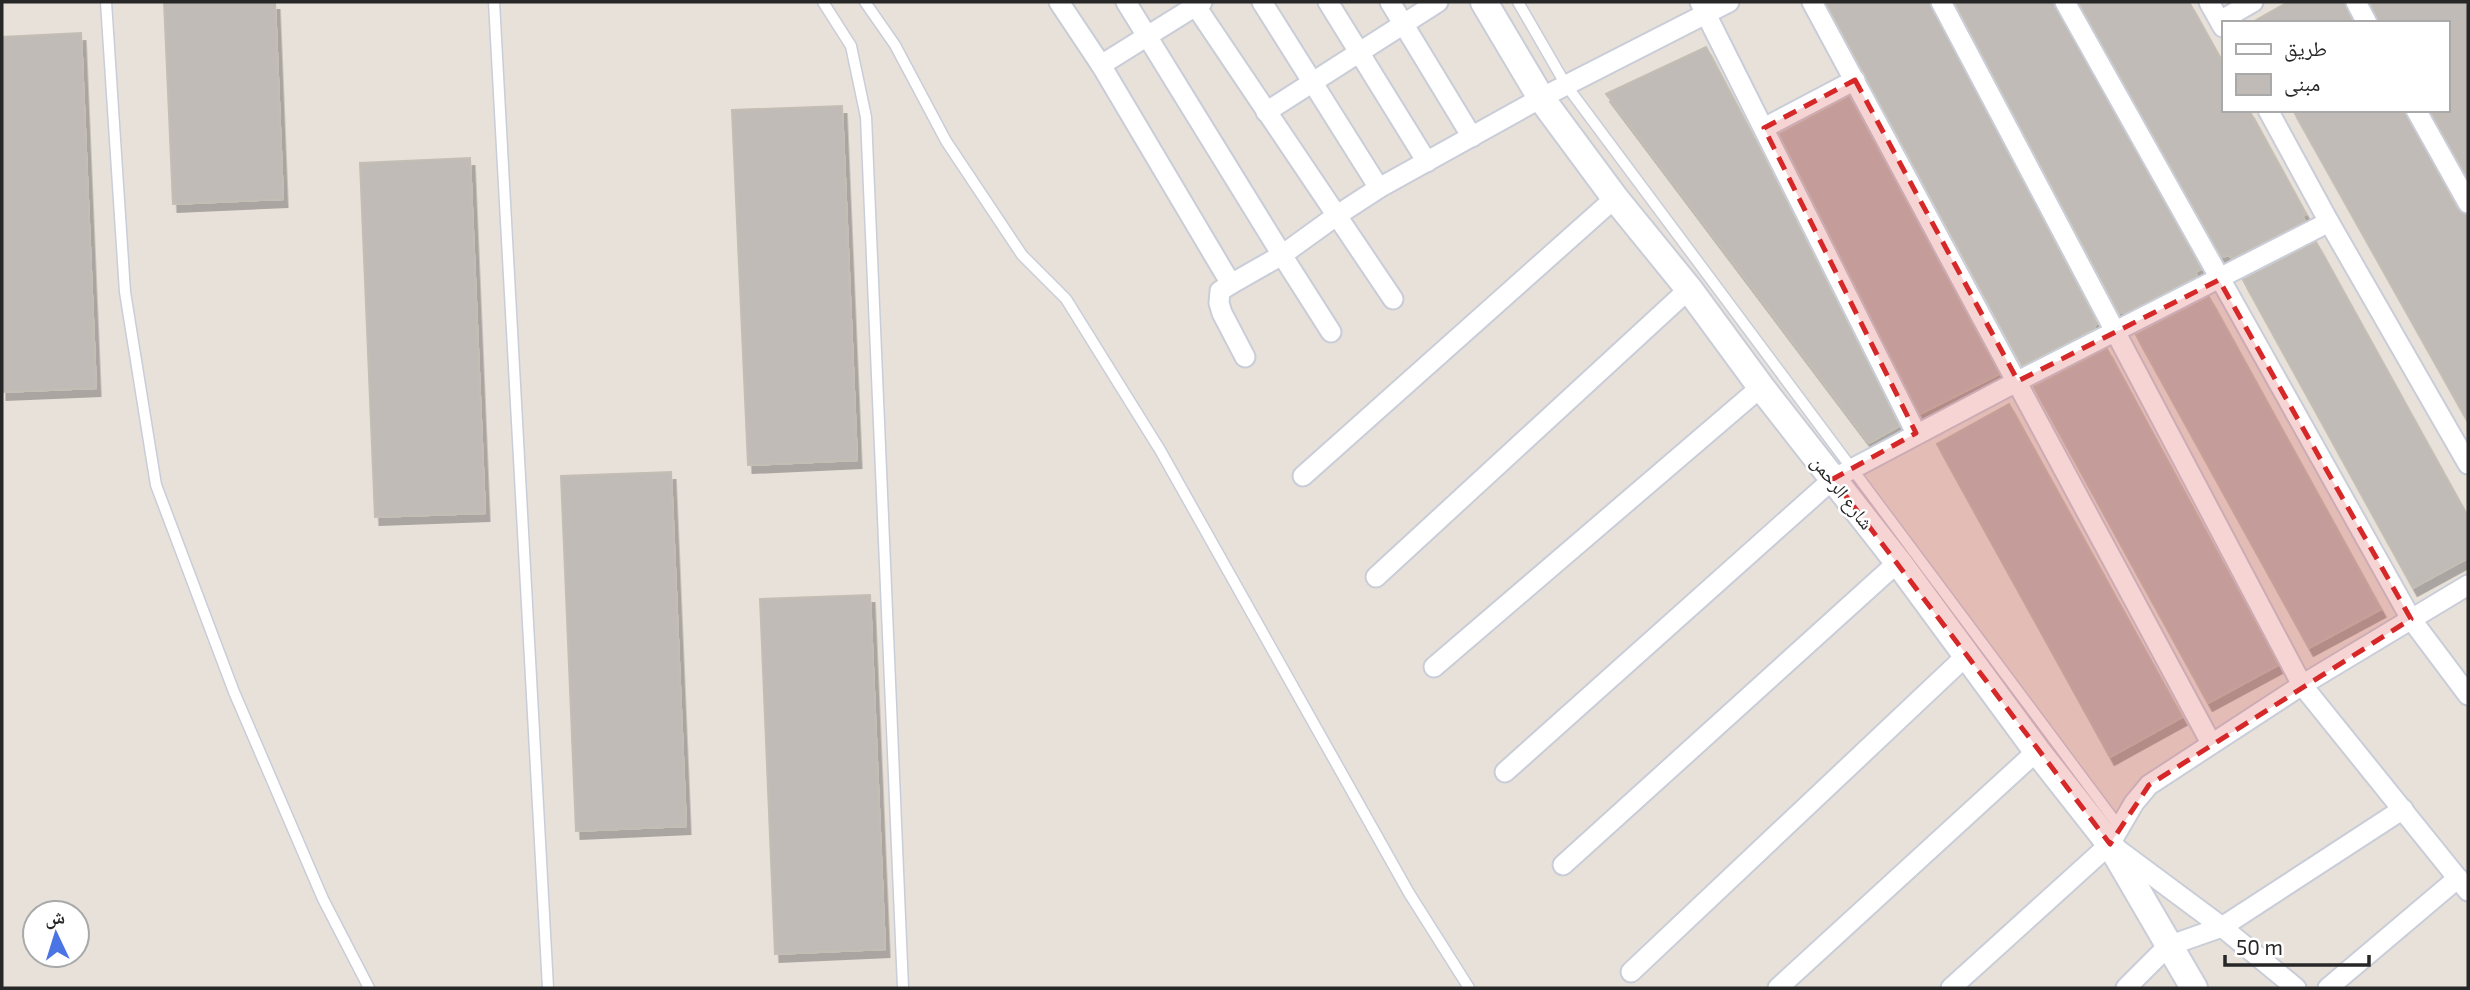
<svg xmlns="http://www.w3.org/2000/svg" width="2470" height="990" viewBox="0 0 2470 990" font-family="'Exo 2','Noto Naskh Arabic',sans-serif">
	<defs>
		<filter id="shadow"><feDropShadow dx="4.5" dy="8" stdDeviation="0" flood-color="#0004"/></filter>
	</defs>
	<rect width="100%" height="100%" fill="#e8e1da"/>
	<!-- building -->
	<g fill="#c0bbb7" stroke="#c3bdb4" stroke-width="2" filter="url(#shadow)">
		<path d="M164,2H275L283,199L173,204Z"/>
		<path d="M1826,2H1929L2097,324L2094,326L2095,328L2022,365Z"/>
		<path d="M1955,2H2053L2201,269L2195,272L2197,276L2124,313L2119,312Z"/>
		<path d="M2079,2H2189L2223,63V110H2249L2306,214L2302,216L2305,221L2231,258L2229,255L2222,257Z"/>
		<path d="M2288,2H2344L2353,23H2251Z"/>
		<path d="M2370,2H2468V178L2430,110H2447V23H2379Z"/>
		<path d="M81,33L96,388L2,392V37Z"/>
		<path d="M1706,47L1757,144L1899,426L1869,443L1606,94Z"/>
		<path d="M1849,97L1999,374L1920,414L1780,134Z"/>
		<path d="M842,106L857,460L748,465L732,110Z"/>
		<path d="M2293,110H2404L2457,209L2468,215V422Z"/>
		<path d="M470,158L485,513L375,517L360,163Z"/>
		<path d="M2316,242L2468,517V558L2413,588L2243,280Z"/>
		<path d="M2209,297L2381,609L2309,648L2136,335Z"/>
		<path d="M2107,349L2278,665L2208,703L2034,387Z"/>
		<path d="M2009,404L2182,717L2110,757L1937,444Z"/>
		<path d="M671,472L686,826L576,831L561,476Z"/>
		<path d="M870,595L885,949L775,954L760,599Z"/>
	</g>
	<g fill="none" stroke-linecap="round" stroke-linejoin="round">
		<defs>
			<g id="lane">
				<path d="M106,2L125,292L156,485L234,692L323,899L369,988"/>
				<path d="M494,2L548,988"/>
				<path d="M823,2L851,46L866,117L903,988"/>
				<path d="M865,2L895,45L946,141L1022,255L1066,299L1160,450L1409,893L1469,988"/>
				<path d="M1518,2L1566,85L2120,828"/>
			</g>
			<g id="street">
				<path d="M1059,2L1101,65L1231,284L1282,255L1336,216L1379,188L1541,98L1729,2"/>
				<path d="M1126,2L1282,255L1331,332"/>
				<path d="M1193,2L1393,299"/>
				<path d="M1262,2L1379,188"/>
				<path d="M1328,2L1427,162"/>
				<path d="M1390,2L1472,137"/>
				<path d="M1700,2L1916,433"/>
				<path d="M1812,2L2211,743"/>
				<path d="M1941,2L2302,685L2468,891"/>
				<path d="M2065,2L2411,619L2468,695"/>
				<path d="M2209,2L2223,27"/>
				<path d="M2356,2L2367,23"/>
				<path d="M2220,21L2253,2"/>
				<path d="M1101,65L1202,2"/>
				<path d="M2268,110L2329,222L2468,464"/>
				<path d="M2416,110L2468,203"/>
				<path d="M1266,112L1438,2"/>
				<path d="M1764,128L1855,80"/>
				<path d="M1231,284L1220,291L1219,303L1222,313L1245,357"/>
				<path d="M1303,476L1615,198"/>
				<path d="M1376,577L1689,289"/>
				<path d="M1434,667L1761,387"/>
				<path d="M1505,772L1833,479L2018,381L2329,222"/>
				<path d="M2117,849L2222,927L2296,988"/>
				<path d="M1563,865L1898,562"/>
				<path d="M1631,972L1967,655"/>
				<path d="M1778,988L2037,751"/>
				<path d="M1951,988L2110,844L2134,803L2149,785L2302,685L2468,585"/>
				<path d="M2126,988L2168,946L2222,927L2403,809"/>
				<path d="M2328,988L2458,878"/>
			</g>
			<path id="secondary" d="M1484,2L1541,98L1615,198L1689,289L1761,387L1898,562L2037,751L2110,844L2194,988"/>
		</defs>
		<!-- lane casing -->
		<use href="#lane" stroke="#c9cdd8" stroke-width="13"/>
		<!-- street casing -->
		<use href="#street" stroke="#c9cdd8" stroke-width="23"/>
		<!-- secondary casing -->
		<use href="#secondary" stroke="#c9cdd8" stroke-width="30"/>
		<!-- lane -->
		<use href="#lane" stroke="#fff" stroke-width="10"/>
		<!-- street -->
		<use href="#street" stroke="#fff" stroke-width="19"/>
		<!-- secondary -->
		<use href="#secondary" stroke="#fff" stroke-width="26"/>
	</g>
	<!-- marked area -->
	<path fill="#d62828" fill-opacity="0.2" stroke="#d62828" stroke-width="5" stroke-dasharray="14 9" stroke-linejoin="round" d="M1855,80L2018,381L2219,280L2411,619L2149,785L2110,844L1833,479L1916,433L1764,128Z"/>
	<g text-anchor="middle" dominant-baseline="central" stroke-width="5" stroke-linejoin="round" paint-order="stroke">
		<!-- street labels -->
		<g font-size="19" fill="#272727" stroke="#fff">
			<text transform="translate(1843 492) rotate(52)">شارع الرحمن</text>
		</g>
	</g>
	<!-- border -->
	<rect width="2470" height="990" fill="none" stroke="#272727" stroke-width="7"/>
	<!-- legend -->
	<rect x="2222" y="21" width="228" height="91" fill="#ffffff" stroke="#a9a9a9" stroke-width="2"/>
	<rect x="2236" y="44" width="35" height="10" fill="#ffffff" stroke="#a9a9a9" stroke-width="2"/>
	<text x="2284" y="56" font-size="21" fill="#272727">طريق</text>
	<rect x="2236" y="74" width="35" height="21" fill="#c0bbb7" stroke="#a9a9a9" stroke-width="2"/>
	<text x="2284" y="91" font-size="21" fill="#272727">مبنى</text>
	<!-- north arrow -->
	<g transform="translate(56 934) rotate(356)"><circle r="33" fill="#ffffff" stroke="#a9a9a9" stroke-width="2"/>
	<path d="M0-5L12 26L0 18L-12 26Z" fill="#4b74e4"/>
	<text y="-10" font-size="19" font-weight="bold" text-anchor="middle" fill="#272727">ش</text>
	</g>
	<!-- scale -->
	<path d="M2225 955v10h144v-10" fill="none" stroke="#272727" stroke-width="3.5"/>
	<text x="2236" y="955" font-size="21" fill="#272727" stroke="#ffffff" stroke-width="5" paint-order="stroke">50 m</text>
</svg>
